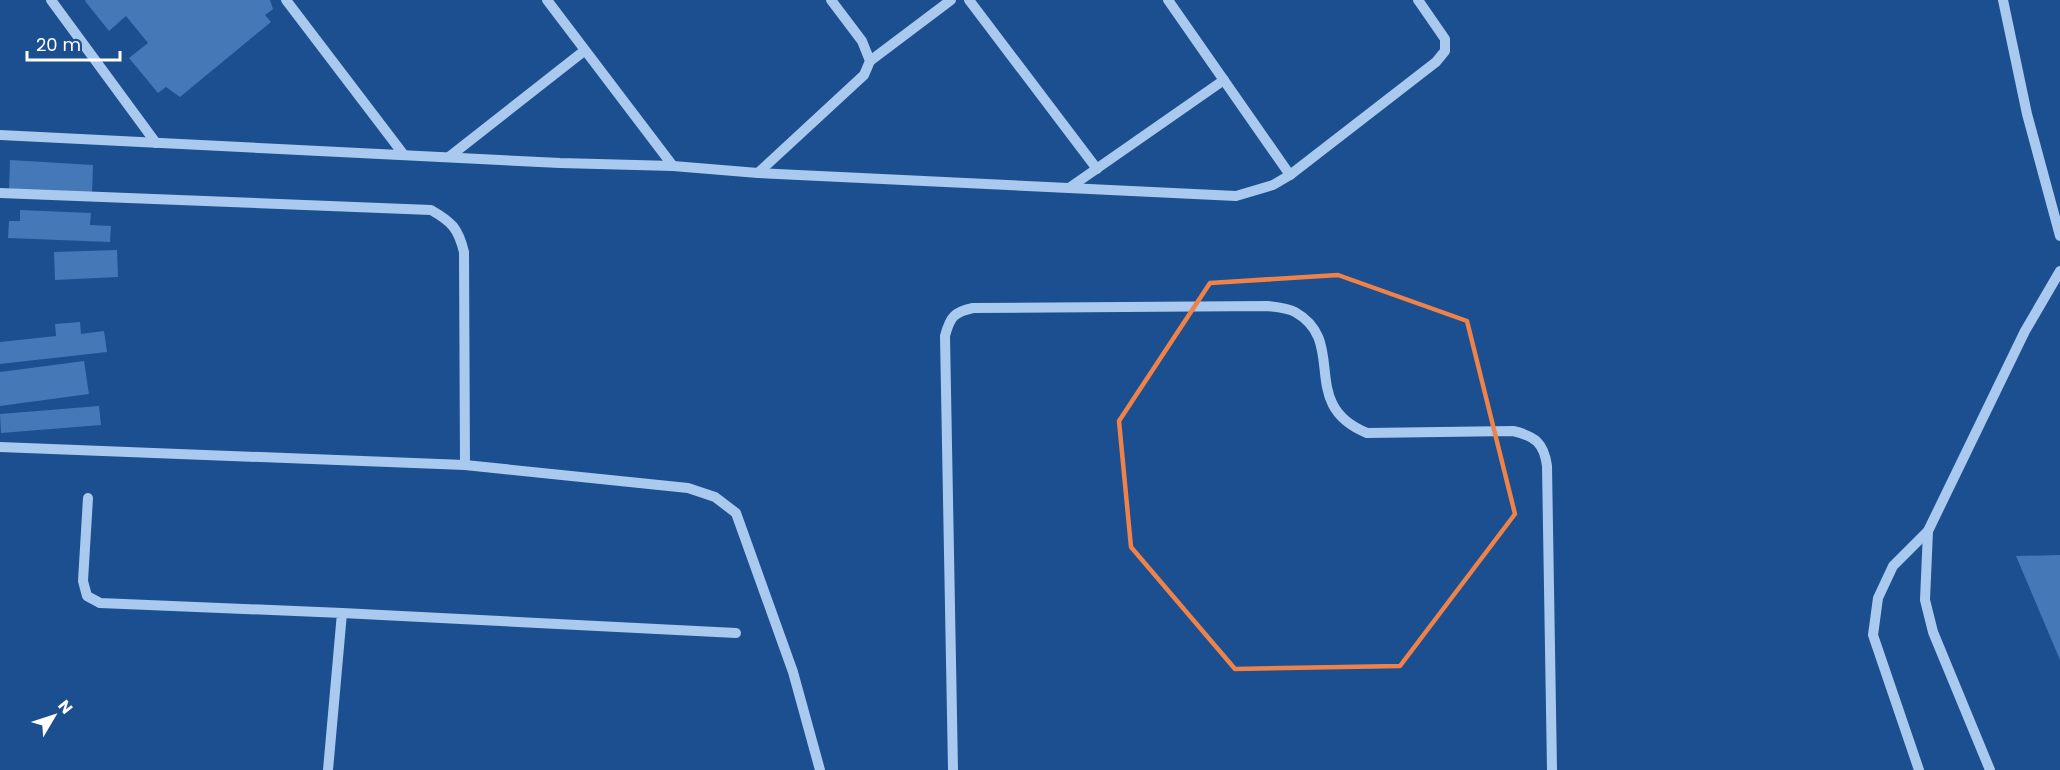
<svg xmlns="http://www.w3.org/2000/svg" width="2060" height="770" viewBox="0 0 2060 770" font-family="Poppins,sans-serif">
	<rect width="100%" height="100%" fill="#1b4f8f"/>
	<!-- building -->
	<g fill="#4478b7">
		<path d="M86,0H270L273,9L265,15L271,22L180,97L166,87L158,93L129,58L148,43L126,16L109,31L85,1Z"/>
		<path d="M10,160L93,165L92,193L9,189Z"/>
		<path d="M20,210L91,213L90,225L111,226L110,242L8,238L9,221H20Z"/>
		<path d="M117,250L118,277L55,280L54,252Z"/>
		<path d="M80,322L81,334L104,331L107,352L0,364V342L56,336L55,324Z"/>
		<path d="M84,361L89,394L0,406V372Z"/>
		<path d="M99,406L101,425L1,433L0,414Z"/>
		<path d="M2060,555V660L2016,556Z"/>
	</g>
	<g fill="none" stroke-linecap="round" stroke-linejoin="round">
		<!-- minor -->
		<g stroke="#a9c9ee" stroke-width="10">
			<path d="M51,0L156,143"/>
			<path d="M286,0L404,155"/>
			<path d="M547,0L673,166"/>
			<path d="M969,0L1097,169"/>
			<path d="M1168,0L1290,175"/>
			<path d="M2003,0L2027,114L2060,236"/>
			<path d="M870,61L951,0"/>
			<path d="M0,135L560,163L673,166L758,173L1236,196L1273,185L1290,175L1436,62L1445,51V39L1418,0"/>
			<path d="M449,157L584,51"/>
			<path d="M758,173L864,75L870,61L862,41L831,0"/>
			<path d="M1069,188L1224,80"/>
			<path d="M0,193L431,210C452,222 458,228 464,252L465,465"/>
			<path d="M0,447L465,465L688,488L715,497L736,513L793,672L820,770"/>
			<path d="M88,498L83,581L87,596L100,603L342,613L328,770"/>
			<path d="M1928,531L1925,600L1933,632L1990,770"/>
			<path d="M342,613L736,633"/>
			<path d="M953,770L945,336C950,317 954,312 973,308L1268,306C1277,307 1288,308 1295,312C1349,342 1297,405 1367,433L1513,431C1535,436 1544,443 1547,466L1552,770"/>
			<path d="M1919,770L1873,635L1878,598L1893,566L1928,531L2025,331L2060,271"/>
		</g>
	</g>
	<!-- marked area -->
	<path fill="none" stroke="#ee8249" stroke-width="4.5" stroke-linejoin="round" d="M1338,275L1467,321L1515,514L1400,666L1235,669L1131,547L1119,421L1210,283Z"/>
	<!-- north arrow -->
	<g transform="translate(54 716) rotate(51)" stroke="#1b4f8f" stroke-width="4.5" paint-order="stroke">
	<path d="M0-4.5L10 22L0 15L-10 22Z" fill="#ffffff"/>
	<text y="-9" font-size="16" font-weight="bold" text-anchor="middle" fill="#ffffff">N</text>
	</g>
	<!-- scale -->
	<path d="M27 51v9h93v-9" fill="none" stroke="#ffffff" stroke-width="3"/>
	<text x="36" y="51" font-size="18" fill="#ffffff" stroke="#1b4f8f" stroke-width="4.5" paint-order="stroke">20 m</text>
</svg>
